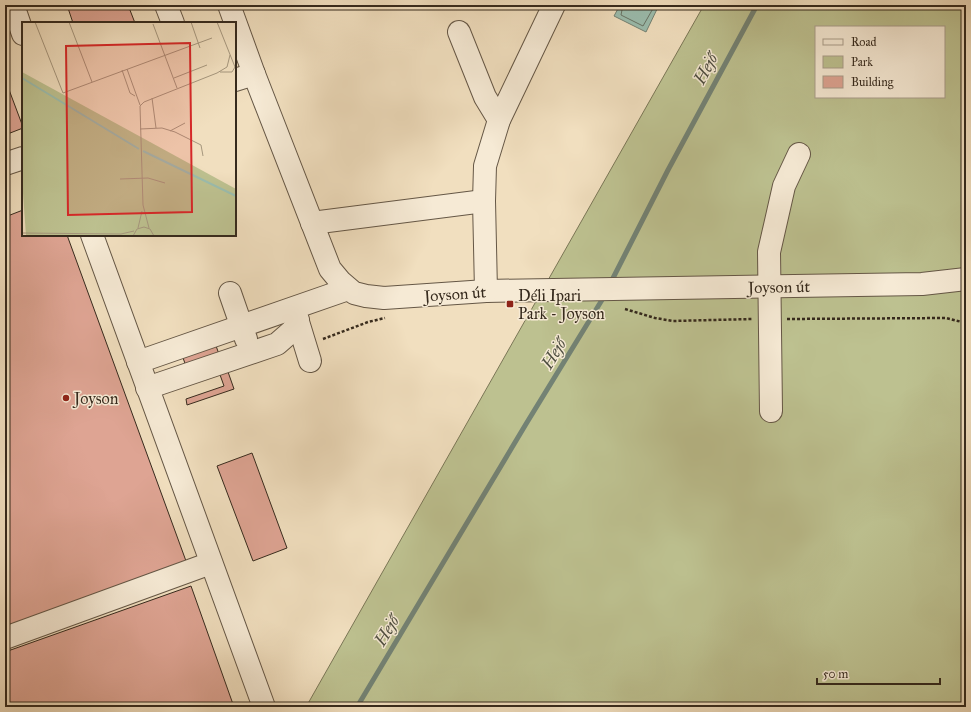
<svg xmlns="http://www.w3.org/2000/svg" width="971" height="712" viewBox="0 0 971 712" font-family="'IM FELL Great Primer',serif">
	<rect width="100%" height="100%" fill="#f1dfbf"/>
	<filter id="stains"><feTurbulence type="fractalNoise" baseFrequency=".005" numOctaves="4"/><feColorMatrix values="0 0 0 0 .2 0 0 0 0 .09 0 0 0 0 .02 0 0 0 .5 -.17"/></filter>
	<radialGradient id="worn" r=".72"><stop offset=".6" stop-color="#630" stop-opacity="0"/><stop offset="1" stop-color="#630" stop-opacity=".3"/></radialGradient>
	<!-- green -->
	<path fill="#bdc190" stroke="#7a7656" fill-rule="evenodd" d="M704,5H966V707H306ZM816,27H944V97H816Z"/>
	<!-- water -->
	<path fill="#9bbdae" stroke="#738274" d="M620,5H659L646,32L614,16Z"/>
	<g fill="none" stroke-linecap="round" stroke-linejoin="round">
		<!-- shore -->
		<path stroke="#687466" stroke-width="1" d="M623,5L621,15L643,26L655,5"/>
		<!-- stream -->
		<g stroke="#738274" stroke-width="5">
			<path d="M610,284L668,170L757,5"/>
			<path d="M357,707L526,424L605,295"/>
		</g>
	</g>
	<!-- building -->
	<g fill="#dea493" stroke="#362a1d">
		<path d="M67,5H128L135,23H73Z"/>
		<path d="M5,79L23,127V128L5,135Z"/>
		<path d="M23,210V235H67L186,561L5,627V217Z"/>
		<path d="M215,343L220,357L187,369L182,355Z"/>
		<path d="M227,369L234,389L187,405L186,399L224,386L219,372Z"/>
		<path d="M252,453L287,548L253,561L217,466Z"/>
		<path d="M191,586L234,707H5V652Z"/>
	</g>
	<g fill="none" stroke-linecap="round" stroke-linejoin="round">
		<defs>
			<g id="minor">
				<path d="M13,5L23,34"/>
				<path d="M166,5L173,23"/>
				<path d="M229,5L254,74L330,269L340,281L354,293L366,296L384,298L486,291L922,284L966,279"/>
				<path d="M459,32L485,97L499,120"/>
				<path d="M235,80L254,74"/>
				<path d="M5,164L23,158"/>
				<path d="M312,223L484,201"/>
				<path d="M92,235L264,707"/>
				<path d="M486,291L484,201L485,166L499,120L554,5"/>
				<path d="M230,293L246,339"/>
				<path d="M295,312L310,361"/>
				<path d="M138,362L348,289"/>
				<path d="M147,388L277,344L293,330L298,320"/>
				<path d="M771,411L769,252L784,186L799,154"/>
				<path d="M5,638L211,563"/>
			</g>
		</defs>
		<!-- minor casing -->
		<use href="#minor" stroke="#655746" stroke-width="24"/>
		<!-- path -->
		<g stroke="#362a1d" stroke-width="2.5" stroke-dasharray="3 2" stroke-linecap="butt">
			<path d="M625,309L655,318L673,321L752,319"/>
			<path d="M787,319L946,318L966,323"/>
			<path d="M323,339L368,322L385,318"/>
		</g>
		<!-- minor -->
		<use href="#minor" stroke="#f6ead5" stroke-width="22"/>
	</g>
	<!-- markers -->
	<g fill="#8f2418" stroke="#f6ead5" stroke-width="1.5">
		<rect x="506" y="300" width="8" height="8" rx="2"/>
		<circle cx="66" cy="398" r="4"/>
	</g>
	<g text-anchor="middle" dominant-baseline="central" stroke-width="3" stroke-linejoin="round" paint-order="stroke">
		<!-- street labels -->
		<g font-size="16" fill="#362a1d" stroke="#f6ead5">
			<text transform="translate(779 287) rotate(-1)">Joyson út</text>
			<text transform="translate(455 294) rotate(-4)">Joyson út</text>
		</g>
		<!-- poi labels -->
		<g font-size="16" fill="#362a1d" stroke="#f6ead5" text-anchor="start">
			<text x="518" y="295">Déli Ipari<tspan x="518" dy="18">Park - Joyson</tspan></text>
			<text x="74" y="398">Joyson</text>
		</g>
		<!-- water labels -->
		<g font-size="17" font-style="italic" fill="#4f4f41" stroke="#f6ead5">
			<text transform="translate(706 69) rotate(-62)">Hejő</text>
			<text transform="translate(554 354) rotate(-59)">Hejő</text>
			<text transform="translate(387 631) rotate(-59)">Hejő</text>
		</g>
	</g>
	<!-- overview -->
	<g transform="translate(22 22)">
		<rect width="214" height="214" fill="#f1dfbf"/>
		<path d="M0,50L214,167V214H4L0,157Z" fill="#bdc190"/>
		<path fill="none" stroke="#9bbdae" stroke-width="2" d="M0,56L117,127M121,129L214,174"/>
		<path fill="none" stroke="#a6977e" stroke-width="1" d="M13,0L41,71L190,16M47,0L70,60M169,0L178,26M195,0L213,45L210,50H198M131,2L155,66M105,47L118,83M100,48L108,71L113,74M152,56L185,43M130,76L134,106M118,107L140,106L153,110L179,123L181,134M148,109L163,101M98,157L126,156L143,161M116,206L120,189M127,206L121,183L118,84L122,80L195,51L205,45L208,33M0,211L99,212L112,209M111,214L115,207L122,205L128,207L132,214"/>
		<path fill="#d62828" fill-opacity="0.15" stroke="#d62828" stroke-width="2" d="M168,21L170,190L46,193L44,24Z"/>
		<rect width="214" height="214" fill="none" stroke="#362a1d" stroke-width="2"/>
	</g>
	<!-- margin -->
	<rect width="971" height="712" fill="none" stroke="#f1dfbf" stroke-width="20"/>
	<rect x="6" y="6" width="959" height="700" fill="none" stroke="#362a1d" stroke-width="2"/>
	<rect x="10" y="10" width="951" height="692" fill="none" stroke="#362a1d"/>
	<!-- legend -->
	<rect x="815" y="26" width="130" height="72" fill="#f6ead5" stroke="#a99d8b"/>
	<rect x="823" y="39" width="20" height="6" fill="#f6ead5" stroke="#a99d8b"/>
	<text x="851" y="46" font-size="12" fill="#362a1d">Road</text>
	<rect x="823" y="56" width="20" height="12" fill="#bdc190" stroke="#a99d8b"/>
	<text x="851" y="66" font-size="12" fill="#362a1d">Park</text>
	<rect x="823" y="76" width="20" height="12" fill="#dea493" stroke="#a99d8b"/>
	<text x="851" y="86" font-size="12" fill="#362a1d">Building</text>
	<!-- scale -->
	<path d="M817 678v6h123v-6" fill="none" stroke="#362a1d" stroke-width="2"/>
	<text x="823" y="678" font-size="12" fill="#362a1d" stroke="#f6ead5" stroke-width="3" paint-order="stroke">50 m</text>
	<rect width="100%" height="100%" filter="url(#stains)"/>
	<rect width="100%" height="100%" fill="url(#worn)"/>
</svg>
